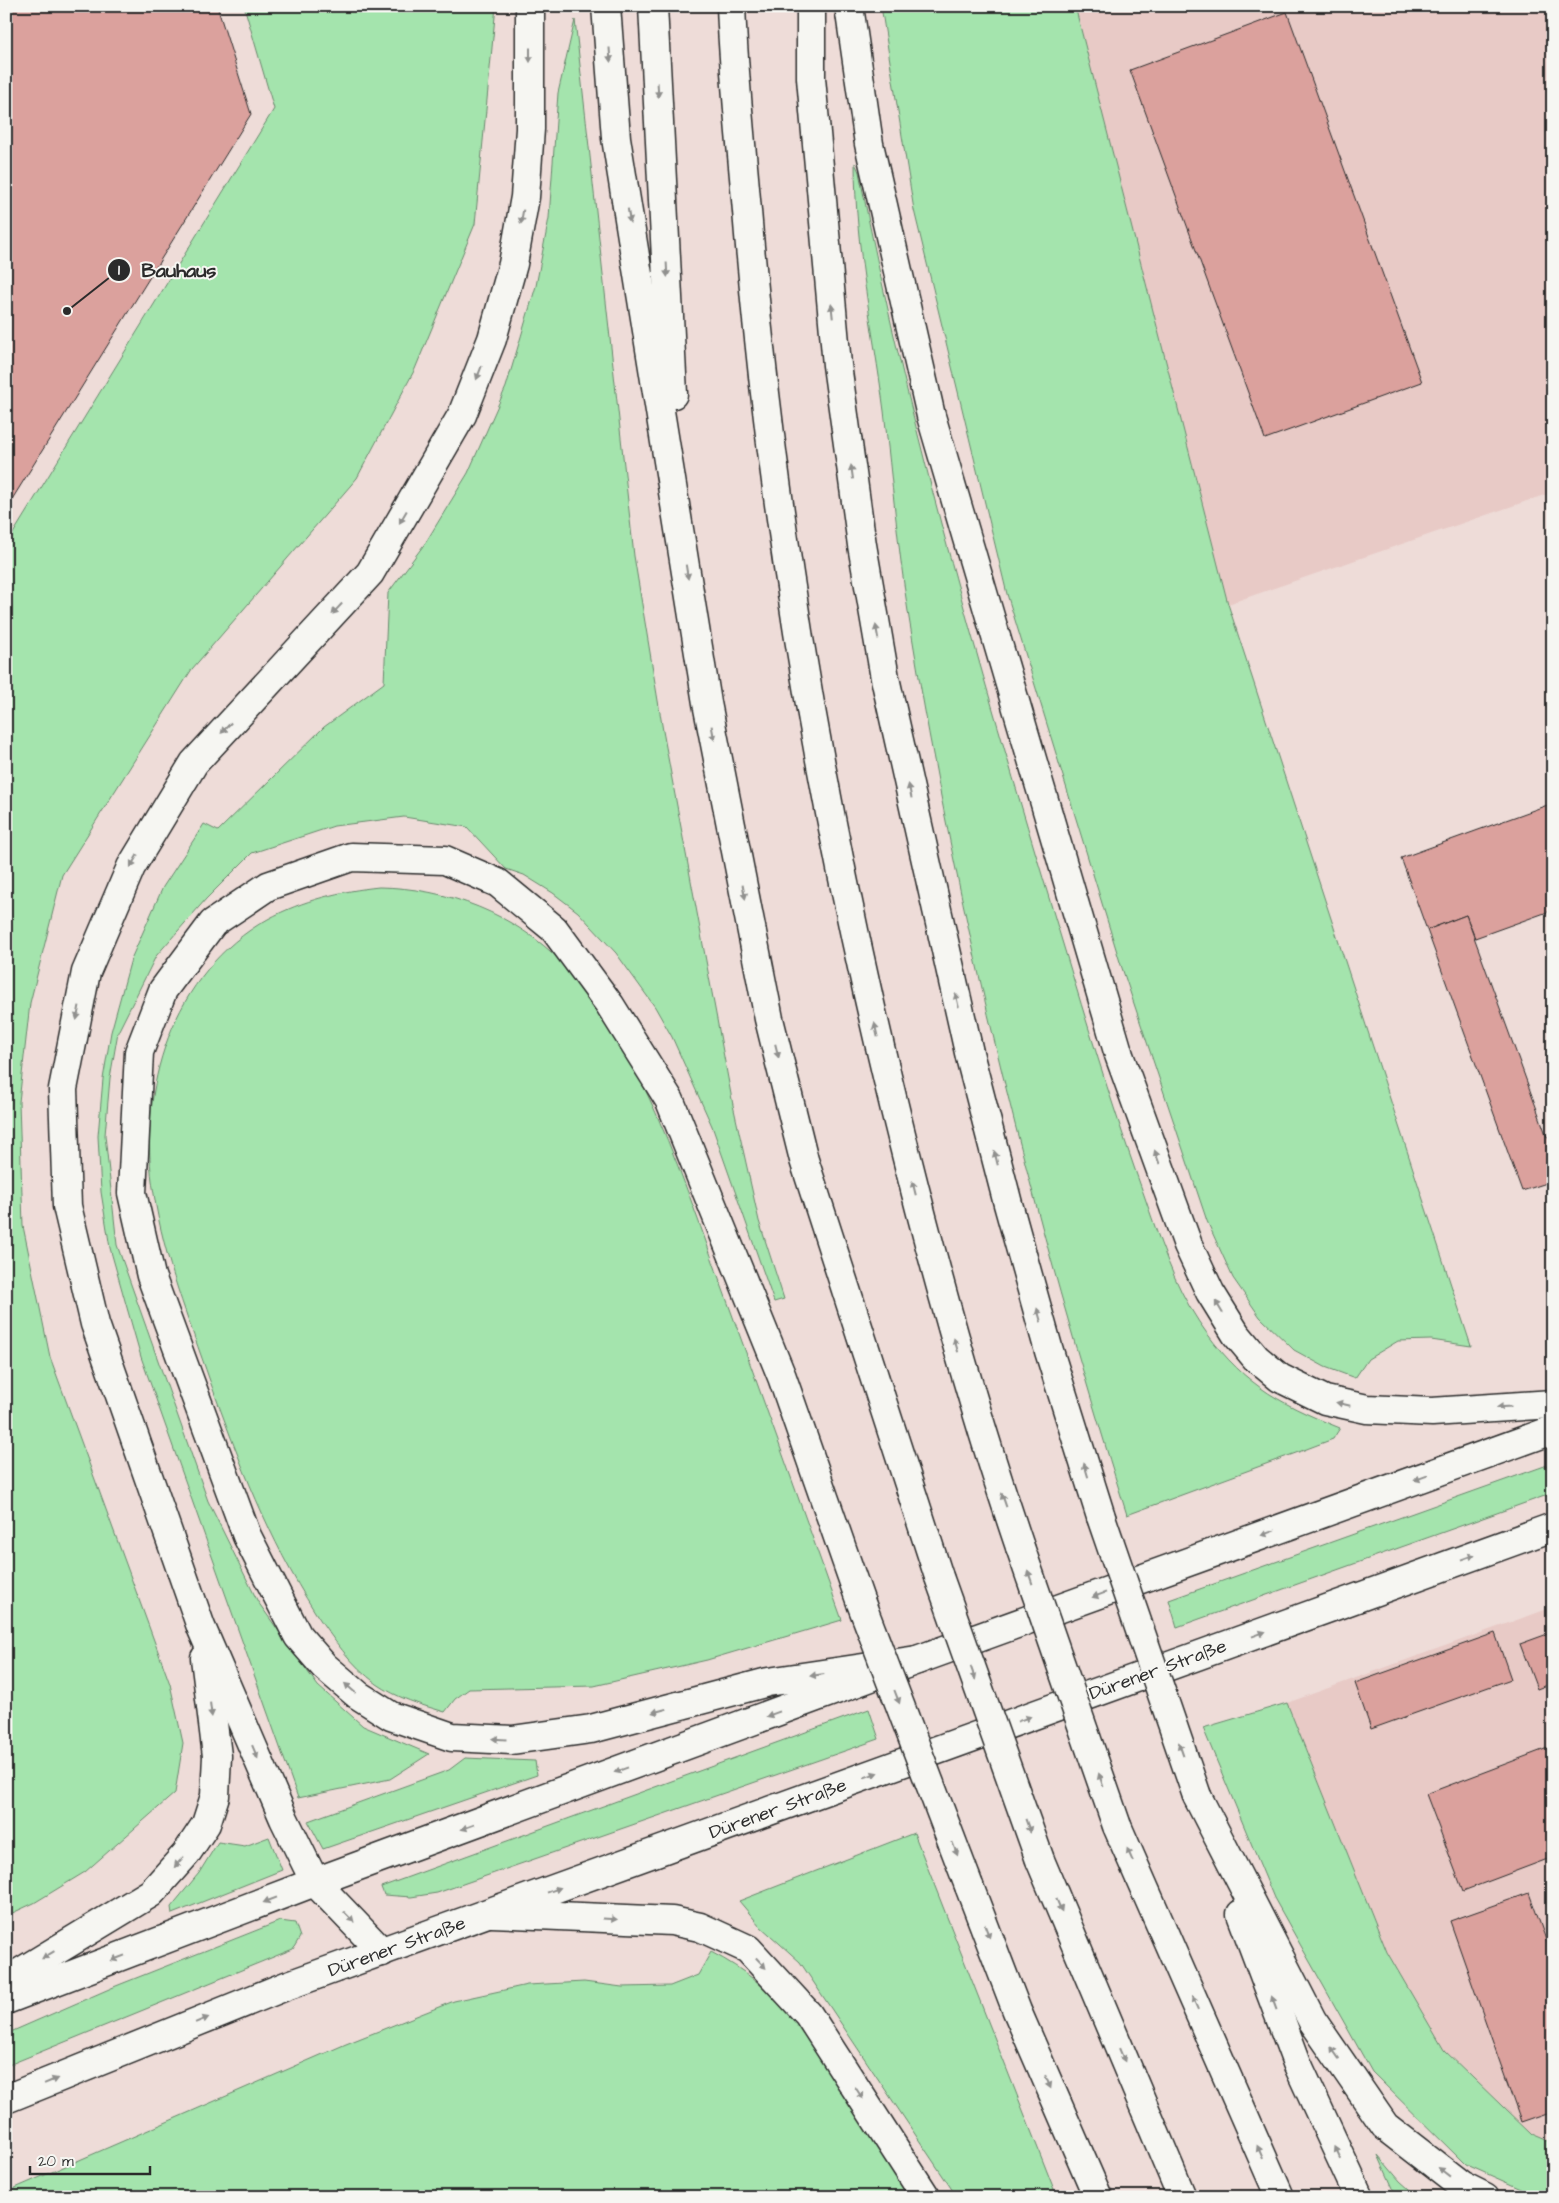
<svg xmlns="http://www.w3.org/2000/svg" width="1559" height="2203" viewBox="0 0 1559 2203" font-family="'Architects Daughter',sans-serif">
	<rect width="100%" height="100%" fill="#eedcd8"/>
	<filter id="ink" filterUnits="userSpaceOnUse"><feTurbulence type="fractalNoise" baseFrequency=".02" numOctaves="2"/><feDisplacementMap in="SourceGraphic" scale="10" xChannelSelector="R" yChannelSelector="G"/><feConvolveMatrix kernelMatrix="1 2 1 2 8 2 1 2 1" color-interpolation-filters="sRGB"/></filter>
	<g filter="url(#ink)">
		<!-- built -->
		<g fill="#e8cac6">
			<path d="M1075,6H1553V492L1228,604Z"/>
			<path d="M1553,1607V2144L1532,2135L1444,2050L1387,1952L1287,1703Z"/>
		</g>
		<!-- green -->
		<g fill="#a4e4ad" stroke="#68886c">
			<path d="M244,6H496L475,224L415,369L357,478L192,669L62,875L30,1003L19,1102L23,1226L50,1357L170,1684L183,1743L175,1793L85,1872L34,1903L6,1916V545L274,109Z"/>
			<path d="M881,6H1075L1228,604L1471,1346L1431,1340L1398,1341L1368,1359L1355,1378L1325,1367L1294,1350L1260,1317L1233,1278L1207,1221L1120,962L1007,594L914,210Z"/>
			<path d="M575,20L634,556L663,731L733,1105L759,1221L784,1299L774,1302L712,1126L672,1037L655,1007L616,953L578,912L553,893L524,875L506,869L467,827L404,817L334,826L252,853L206,899L156,956L118,1032L110,1078L105,1135L117,1245L208,1501L258,1602L318,1686L363,1726L429,1754L390,1779L298,1798L141,1357L110,1248L101,1192L98,1136L103,1079L111,1032L131,959L163,887L204,824L218,831L324,727L384,683L388,593L426,542L468,473L506,387L536,286L549,218L558,93Z"/>
			<path d="M855,163L859,172C912,445 992,711 1073,977C1095,1050 1118,1123 1144,1195C1159,1238 1173,1283 1199,1322C1239,1381 1275,1402 1340,1428L1333,1439L1304,1450L1127,1515C1033,1218 959,925 909,618C898,549 892,480 884,411C873,328 855,247 855,163Z"/>
			<path d="M379,887C448,888 514,914 563,963C578,978 589,997 601,1015C611,1029 621,1042 629,1057C667,1129 694,1208 721,1284C762,1396 802,1508 842,1620L707,1660L594,1686L469,1689L455,1699L445,1712C421,1705 397,1698 377,1684C351,1665 332,1638 315,1612C269,1540 239,1461 210,1381C189,1320 164,1259 154,1194C136,1091 172,972 268,919C303,900 341,891 379,887Z"/>
			<path d="M1553,1463V1493L1177,1627L1169,1600Z"/>
			<path d="M1287,1703L1387,1952L1444,2050L1532,2135L1553,2144V2197H1539L1465,2164L1372,2072L1274,1898L1203,1728Z"/>
			<path d="M869,1709L879,1739L437,1893L411,1897L384,1895L381,1887Z"/>
			<path d="M465,1758L535,1761L537,1775L323,1849L308,1821L449,1770Z"/>
			<path d="M914,1833L1057,2197H957L800,1962L760,1926L739,1901Z"/>
			<path d="M269,1837L282,1870L172,1914L171,1907L199,1873L218,1842L245,1846Z"/>
			<path d="M280,1921L295,1923L300,1937L293,1949L6,2066V2034L116,1986Z"/>
			<path d="M711,1952C779,1987 808,2035 848,2097C869,2130 890,2164 912,2197H6V2192L346,2044L454,2001L527,1985L584,1982L622,1987L670,1986L698,1975Z"/>
			<path d="M1378,2155L1400,2181L1418,2197H1397Z"/>
		</g>
		<!-- building -->
		<g fill="#dba19d" stroke="#2b2b2b">
			<path d="M6,6H217L251,114L6,509Z"/>
			<path d="M1287,12L1422,382L1265,439L1130,70Z"/>
			<path d="M1553,803V910L1475,938L1466,915L1427,930L1401,858Z"/>
			<path d="M1466,915L1547,1137L1553,1135V1181L1522,1191L1427,930Z"/>
			<path d="M1553,1632V1683L1537,1689L1520,1644Z"/>
			<path d="M1495,1633L1511,1679L1371,1729L1355,1683Z"/>
			<path d="M1553,1746V1857L1463,1891L1426,1794Z"/>
			<path d="M1529,1893L1553,1959V2111L1521,2122L1450,1921Z"/>
		</g>
		<g fill="none" stroke-linecap="round" stroke-linejoin="round">
			<defs>
				<g id="major">
					<path d="M6,2000L315,1882L917,1660L1553,1430"/>
					<path d="M6,2099L286,1986L1553,1527"/>
				</g>
				<g id="highway">
					<path d="M606,6L616,138L707,703L769,1019L804,1160L939,1577"/>
					<path d="M653,6L673,394"/>
					<path d="M731,6C734,82 743,159 749,235C771,492 812,747 869,999C911,1184 959,1367 1020,1547"/>
					<path d="M811,6V78L837,365L862,545L885,678L970,1057L1008,1204L1049,1351L1101,1517"/>
					<path d="M849,6L869,144L931,416L1119,1055L1188,1245L1210,1292L1236,1334L1256,1358L1280,1378L1325,1400L1367,1409L1432,1412L1553,1404"/>
					<path d="M861,1603L782,1377L670,1101L610,1005L554,929L498,883L445,860L351,857L268,886L213,923L163,990L139,1052L132,1193L151,1276L247,1536L298,1636L324,1666L358,1695L391,1716L452,1737L512,1740L591,1729L768,1682L917,1660"/>
					<path d="M1197,1796L1312,2020L1385,2126L1461,2185L1485,2197"/>
					<path d="M1117,1826L1280,2197"/>
					<path d="M1040,1860L1182,2197"/>
					<path d="M969,1886L1017,2011L1098,2197"/>
					<path d="M492,1913L672,1921L700,1927L748,1949L808,2014L926,2197"/>
					<path d="M1241,1914L1297,2063L1359,2197"/>
					<path d="M382,1952L315,1882L284,1819L201,1627L95,1324L67,1206L63,1089L86,972L131,867L194,763L370,573L462,415L492,339L513,264L525,197L530,129V6"/>
					<path d="M6,1981L151,1893L186,1854L206,1824L215,1796L217,1756L205,1658"/>
				</g>
			</defs>
			<!-- major casing -->
			<use href="#major" stroke="#2b2b2b" stroke-width="31"/>
			<!-- highway casing -->
			<use href="#highway" stroke="#2b2b2b" stroke-width="31"/>
			<!-- major -->
			<use href="#major" stroke="#f6f6f2" stroke-width="28"/>
			<!-- highway -->
			<use href="#highway" stroke="#f6f6f2" stroke-width="28"/>
			<defs>
				<g id="highway-bridge">
					<path d="M1101,1517L1197,1796"/>
					<path d="M1020,1547L1117,1826"/>
					<path d="M939,1577L1040,1860"/>
					<path d="M861,1603L969,1886"/>
				</g>
			</defs>
			<!-- highway-bridge casing -->
			<use href="#highway-bridge" stroke="#2b2b2b" stroke-width="31" stroke-linecap="butt"/>
			<!-- highway-bridge -->
			<use href="#highway-bridge" stroke="#f6f6f2" stroke-width="28"/>
		</g>
		<!-- one-way arrows -->
		<defs><path id="oneway-solid" d="M-6-.8H1V-3.2L6.5 0L1 3.2V.8H-6Z" transform="scale(1.25)"/></defs>
		<g fill="#90908e">
			<use href="#oneway-solid" transform="translate(530 55) rotate(90)"/>
			<use href="#oneway-solid" transform="translate(610 55) rotate(86)"/>
			<use href="#oneway-solid" transform="translate(658 90) rotate(87)"/>
			<use href="#oneway-solid" transform="translate(629 216) rotate(81)"/>
			<use href="#oneway-solid" transform="translate(522 217) rotate(100)"/>
			<use href="#oneway-solid" transform="translate(667 270) rotate(87)"/>
			<use href="#oneway-solid" transform="translate(832 311) rotate(-96)"/>
			<use href="#oneway-solid" transform="translate(479 373) rotate(111)"/>
			<use href="#oneway-solid" transform="translate(852 472) rotate(-98)"/>
			<use href="#oneway-solid" transform="translate(403 517) rotate(120)"/>
			<use href="#oneway-solid" transform="translate(687 572) rotate(81)"/>
			<use href="#oneway-solid" transform="translate(337 609) rotate(133)"/>
			<use href="#oneway-solid" transform="translate(877 632) rotate(-100)"/>
			<use href="#oneway-solid" transform="translate(226 728) rotate(133)"/>
			<use href="#oneway-solid" transform="translate(713 733) rotate(79)"/>
			<use href="#oneway-solid" transform="translate(910 791) rotate(-102)"/>
			<use href="#oneway-solid" transform="translate(134 861) rotate(120)"/>
			<use href="#oneway-solid" transform="translate(744 892) rotate(79)"/>
			<use href="#oneway-solid" transform="translate(957 1000) rotate(-103)"/>
			<use href="#oneway-solid" transform="translate(78 1013) rotate(101)"/>
			<use href="#oneway-solid" transform="translate(876 1030) rotate(-103)"/>
			<use href="#oneway-solid" transform="translate(777 1051) rotate(76)"/>
			<use href="#oneway-solid" transform="translate(1157 1157) rotate(-110)"/>
			<use href="#oneway-solid" transform="translate(996 1158) rotate(-104)"/>
			<use href="#oneway-solid" transform="translate(914 1188) rotate(-104)"/>
			<use href="#oneway-solid" transform="translate(1219 1307) rotate(-121)"/>
			<use href="#oneway-solid" transform="translate(1039 1315) rotate(-106)"/>
			<use href="#oneway-solid" transform="translate(956 1345) rotate(-107)"/>
			<use href="#oneway-solid" transform="translate(1343 1404) rotate(-167)"/>
			<use href="#oneway-solid" transform="translate(1504 1407) rotate(176)"/>
			<use href="#oneway-solid" transform="translate(1086 1470) rotate(-107)"/>
			<use href="#oneway-solid" transform="translate(1421 1478) rotate(160)"/>
			<use href="#oneway-solid" transform="translate(1004 1500) rotate(-109)"/>
			<use href="#oneway-solid" transform="translate(1268 1533) rotate(160)"/>
			<use href="#oneway-solid" transform="translate(1468 1557) rotate(-20)"/>
			<use href="#oneway-solid" transform="translate(1030 1577) rotate(-109)"/>
			<use href="#oneway-solid" transform="translate(1099 1595) rotate(160)"/>
			<use href="#oneway-solid" transform="translate(1259 1634) rotate(-20)"/>
			<use href="#oneway-solid" transform="translate(973 1673) rotate(70)"/>
			<use href="#oneway-solid" transform="translate(817 1675) rotate(172)"/>
			<use href="#oneway-solid" transform="translate(350 1688) rotate(-139)"/>
			<use href="#oneway-solid" transform="translate(897 1697) rotate(69)"/>
			<use href="#oneway-solid" transform="translate(211 1710) rotate(83)"/>
			<use href="#oneway-solid" transform="translate(659 1711) rotate(165)"/>
			<use href="#oneway-solid" transform="translate(773 1714) rotate(160)"/>
			<use href="#oneway-solid" transform="translate(1024 1719) rotate(-20)"/>
			<use href="#oneway-solid" transform="translate(499 1739) rotate(-177)"/>
			<use href="#oneway-solid" transform="translate(1181 1749) rotate(-109)"/>
			<use href="#oneway-solid" transform="translate(255 1752) rotate(67)"/>
			<use href="#oneway-solid" transform="translate(621 1770) rotate(160)"/>
			<use href="#oneway-solid" transform="translate(871 1775) rotate(-20)"/>
			<use href="#oneway-solid" transform="translate(1101 1780) rotate(-109)"/>
			<use href="#oneway-solid" transform="translate(1028 1826) rotate(70)"/>
			<use href="#oneway-solid" transform="translate(468 1827) rotate(160)"/>
			<use href="#oneway-solid" transform="translate(955 1849) rotate(69)"/>
			<use href="#oneway-solid" transform="translate(1130 1855) rotate(-114)"/>
			<use href="#oneway-solid" transform="translate(179 1862) rotate(131)"/>
			<use href="#oneway-solid" transform="translate(554 1890) rotate(-20)"/>
			<use href="#oneway-solid" transform="translate(270 1900) rotate(159)"/>
			<use href="#oneway-solid" transform="translate(1059 1905) rotate(67)"/>
			<use href="#oneway-solid" transform="translate(349 1917) rotate(46)"/>
			<use href="#oneway-solid" transform="translate(610 1919) rotate(3)"/>
			<use href="#oneway-solid" transform="translate(987 1931) rotate(69)"/>
			<use href="#oneway-solid" transform="translate(48 1955) rotate(149)"/>
			<use href="#oneway-solid" transform="translate(118 1958) rotate(159)"/>
			<use href="#oneway-solid" transform="translate(761 1963) rotate(47)"/>
			<use href="#oneway-solid" transform="translate(1195 2003) rotate(-114)"/>
			<use href="#oneway-solid" transform="translate(1274 2003) rotate(-110)"/>
			<use href="#oneway-solid" transform="translate(202 2020) rotate(-22)"/>
			<use href="#oneway-solid" transform="translate(1335 2053) rotate(-125)"/>
			<use href="#oneway-solid" transform="translate(1122 2055) rotate(67)"/>
			<use href="#oneway-solid" transform="translate(51 2081) rotate(-22)"/>
			<use href="#oneway-solid" transform="translate(1048 2082) rotate(67)"/>
			<use href="#oneway-solid" transform="translate(859 2093) rotate(57)"/>
			<use href="#oneway-solid" transform="translate(1260 2152) rotate(-114)"/>
			<use href="#oneway-solid" transform="translate(1338 2153) rotate(-115)"/>
			<use href="#oneway-solid" transform="translate(1444 2172) rotate(-142)"/>
		</g>
	</g>
	<g text-anchor="middle" dominant-baseline="central" stroke-width="4" stroke-linejoin="round" paint-order="stroke">
		<!-- street labels -->
		<g font-size="19" fill="#2b2b2b" stroke="#f6f6f2">
			<text transform="translate(1158 1670) rotate(-20)">Dürener Straße</text>
			<text transform="translate(778 1809) rotate(-20)">Dürener Straße</text>
			<text transform="translate(397 1947) rotate(-20)">Dürener Straße</text>
		</g>
	</g>
	<!-- callouts -->
	<path fill="none" stroke="#2b2b2b" stroke-width="2" d="M67 311L119 270"/>
	<g fill="#2b2b2b" stroke="#f6f6f2" stroke-width="2">
		<circle cx="67" cy="311" r="5"/>
		<circle cx="119" cy="270" r="12"/>
	</g>
	<g font-size="15" text-anchor="middle" font-weight="bold" fill="#fff">
		<text x="119" y="275">1</text>
	</g>
	<g font-size="20" text-anchor="middle" font-weight="bold" fill="#2b2b2b" stroke="#f6f6f2" stroke-width="4" stroke-linejoin="round" paint-order="stroke">
		<text x="179" y="277">Bauhaus</text>
	</g>
	<!-- margin -->
	<rect width="1559" height="2203" fill="none" stroke="#f6f6f2" stroke-width="25"/>
	<rect x="12" y="12" width="1534" height="2178" fill="none" stroke="#2b2b2b" stroke-width="2" filter="url(#ink)"/>
	<!-- scale -->
	<path d="M30 2166v8h120v-8" fill="none" stroke="#2b2b2b" stroke-width="2.5"/>
	<text x="38" y="2166" font-size="15" fill="#2b2b2b" stroke="#f6f6f2" stroke-width="4" paint-order="stroke">20 m</text>
</svg>
